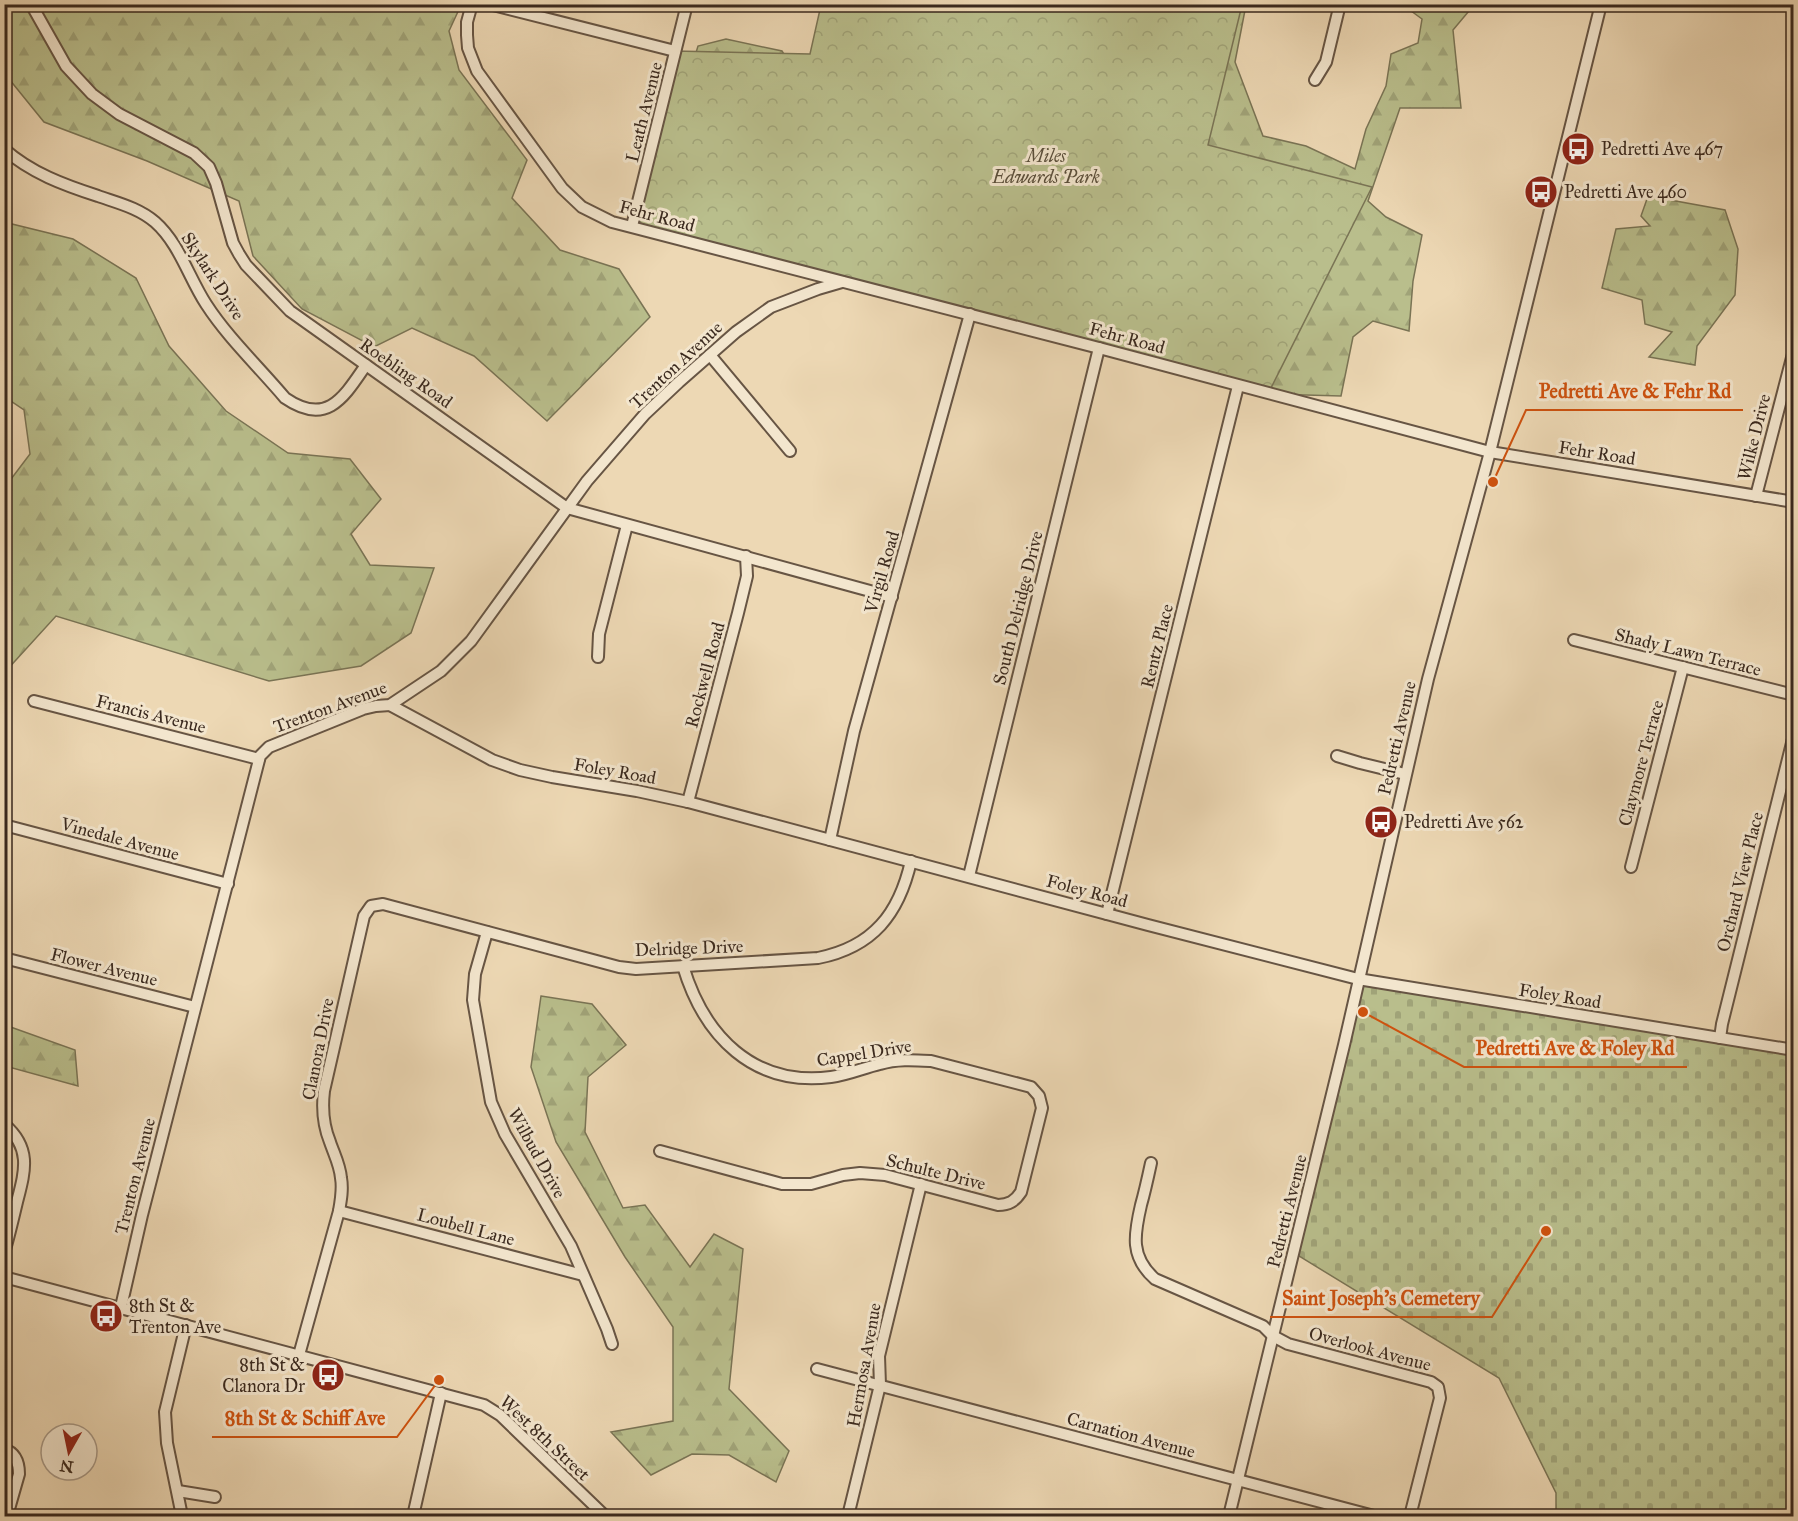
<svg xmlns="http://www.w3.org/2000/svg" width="1798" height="1521" viewBox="0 0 1798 1521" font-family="'IM FELL Great Primer',serif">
	<defs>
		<pattern id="forest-firs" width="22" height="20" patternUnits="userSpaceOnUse" patternTransform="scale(1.5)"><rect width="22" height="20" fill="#b9be8c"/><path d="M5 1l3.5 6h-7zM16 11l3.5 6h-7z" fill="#a0a378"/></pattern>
		<pattern id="cemetery-stones" width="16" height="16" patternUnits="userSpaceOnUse" patternTransform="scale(1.5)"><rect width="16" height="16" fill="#b9be8c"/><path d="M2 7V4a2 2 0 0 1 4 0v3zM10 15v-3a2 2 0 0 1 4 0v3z" fill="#a0a378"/></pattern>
		<pattern id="park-crowns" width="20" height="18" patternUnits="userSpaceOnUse" patternTransform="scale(1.5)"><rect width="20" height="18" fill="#b9be8c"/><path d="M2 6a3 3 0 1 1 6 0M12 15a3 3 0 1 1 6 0" fill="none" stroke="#a0a378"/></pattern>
	</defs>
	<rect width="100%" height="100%" fill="#edd8b4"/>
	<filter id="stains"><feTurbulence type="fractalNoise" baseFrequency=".00333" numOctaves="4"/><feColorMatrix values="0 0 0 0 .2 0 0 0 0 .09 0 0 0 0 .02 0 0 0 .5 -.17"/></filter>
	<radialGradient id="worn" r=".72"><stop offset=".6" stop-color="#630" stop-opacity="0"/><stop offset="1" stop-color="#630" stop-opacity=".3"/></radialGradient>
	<!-- forest -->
	<g fill="url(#forest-firs)" stroke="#7a7455" stroke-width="1.5">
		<path d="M4,5H461L449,31L459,70L527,160L512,198L560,250L619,269L650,317L547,421L474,356L412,328L374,347L302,309L253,256L239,201L147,161L44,122L5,74Z"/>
		<path d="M830,5H1246L1235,62L1263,136L1306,146L1355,169L1366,129L1386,86L1391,54L1418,43L1422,19L1403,5H1474L1453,30L1461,108H1400L1368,201L1386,217L1422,235L1413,281L1409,331L1373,321L1353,337L1341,396L1268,394L691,69L698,46L726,39L782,51L804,87Z"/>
		<path d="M1648,196L1725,210L1738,249L1735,295L1697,346L1695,365L1649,357L1672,332L1645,324L1642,300L1602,288L1616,229L1650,226L1641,216Z"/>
		<path d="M5,220L8,223L73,239L136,278L169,346L226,411L288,453L350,459L381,499L351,534L370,565L434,568L411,633L361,666L269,681L56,616L5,672V487L30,454L24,410L5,397Z"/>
		<path d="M541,996L592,1004L626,1045L588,1077L585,1132L623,1208L645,1205L690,1267L714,1234L743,1249L729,1389L789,1451L776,1482L729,1455L692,1454L651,1475L611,1432L673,1421V1327L625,1257L556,1142L531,1067Z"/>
		<path d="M5,1025L75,1050L78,1086L5,1066Z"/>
	</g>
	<!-- cemetery -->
	<path fill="url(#cemetery-stones)" stroke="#7a7455" stroke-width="1.5" d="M1358,979L1793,1050V1516H1556V1493L1499,1378L1294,1253Z"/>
	<!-- park -->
	<path fill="url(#park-crowns)" stroke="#7a7455" stroke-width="1.5" d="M821,5H1242L1208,145L1372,187L1268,394L632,226L675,51L810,54Z"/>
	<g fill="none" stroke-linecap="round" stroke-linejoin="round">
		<defs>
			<g id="minor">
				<path d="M31,4L66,66L92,94L119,114L194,153L209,167L216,183L233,243L239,254L246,265L290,311L567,508L892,597"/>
				<path d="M472,4L467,22V35L468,48L477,71L562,188L582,207L612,222L1099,348L1490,452L1794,502"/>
				<path d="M489,4L675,51"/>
				<path d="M1315,80L1326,62L1340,4"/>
				<path d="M4,149C31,173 64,185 98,196C118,203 139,208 155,222C179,243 189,278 206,304C228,338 259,367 285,398C327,427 344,397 366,365"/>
				<path d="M632,226L687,4"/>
				<path d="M710,355L790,451"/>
				<path d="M1756,496L1794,350"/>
				<path d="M1574,640L1794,695"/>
				<path d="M598,657L599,634L627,525"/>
				<path d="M34,701L259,759"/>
				<path d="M390,705L492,760L520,770L552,777L637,791L688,802L1148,925L1358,979L1794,1050"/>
				<path d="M1337,756L1360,763L1405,774"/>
				<path d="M688,802L738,613L747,576L746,556"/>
				<path d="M4,825L228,884"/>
				<path d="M830,840L854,731L970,314"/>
				<path d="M1631,867L1683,667"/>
				<path d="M969,876L1099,348"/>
				<path d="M1107,914L1238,386"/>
				<path d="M487,932L475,974L473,1000L491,1102L505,1134L571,1246L607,1329L612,1344"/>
				<path d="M4,958L195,1007"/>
				<path d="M1720,1038L1722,1024L1794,735"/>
				<path d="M4,1124C32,1148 25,1171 17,1202C13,1219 9,1236 4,1253"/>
				<path d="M660,1151L782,1184H811L843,1175L860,1173L885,1175L998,1205C1009,1205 1015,1201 1021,1192L1042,1108L1039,1096L1031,1087L931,1061C913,1060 897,1059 880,1064C863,1068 848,1075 831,1077C753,1087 704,1036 683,966"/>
				<path d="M1151,1163C1148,1177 1145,1191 1141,1205C1134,1235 1130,1257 1155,1279L1263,1326L1273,1336L1288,1344L1431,1382L1438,1387L1440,1398L1410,1516"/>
				<path d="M339,1211L583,1275"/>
				<path d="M4,1277L484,1405L500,1415L605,1516"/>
				<path d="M121,1307L142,1215L260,756L269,747L363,709L376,706L390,705L441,671L471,641L587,481L645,414L679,382L736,332L771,307L818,289L842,282"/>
				<path d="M299,1355L339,1211C341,1200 343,1189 341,1178C340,1165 334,1154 330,1142C323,1125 322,1108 324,1091L364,916L371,906L383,904L619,967L636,969L818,958C873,947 899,914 911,861"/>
				<path d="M817,1369L1374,1516"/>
				<path d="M4,1449C16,1453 19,1463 19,1474L7,1516"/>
				<path d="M178,1491L215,1497"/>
				<path d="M182,1516L167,1443L165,1412L186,1325"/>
				<path d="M413,1516L441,1393"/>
				<path d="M848,1516L880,1385L879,1356L921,1184"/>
				<path d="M1229,1516L1344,1045L1428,679L1490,452L1601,4"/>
			</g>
		</defs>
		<!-- minor casing -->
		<use href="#minor" stroke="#675544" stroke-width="14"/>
		<!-- minor -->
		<use href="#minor" stroke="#f3e6ce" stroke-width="10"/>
	</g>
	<!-- icons -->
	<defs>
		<symbol id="bus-disc" viewBox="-11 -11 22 22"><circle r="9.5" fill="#8f2418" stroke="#f3e6ce"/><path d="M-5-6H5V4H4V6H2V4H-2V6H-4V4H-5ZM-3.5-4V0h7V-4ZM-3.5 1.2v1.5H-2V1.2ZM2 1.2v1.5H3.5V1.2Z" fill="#fff"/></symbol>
	</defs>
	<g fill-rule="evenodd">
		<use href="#bus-disc" x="1559" y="130" width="38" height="38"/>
		<use href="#bus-disc" x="1522" y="173" width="38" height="38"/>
		<use href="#bus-disc" x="1362" y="803" width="38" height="38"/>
		<use href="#bus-disc" x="87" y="1297" width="38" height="38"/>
		<use href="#bus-disc" x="309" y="1356" width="38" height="38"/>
	</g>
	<g text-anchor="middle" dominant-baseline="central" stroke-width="6" stroke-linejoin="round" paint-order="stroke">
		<!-- street labels -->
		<g font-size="18" fill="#3a291e" stroke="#f3e6ce">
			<text transform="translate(644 112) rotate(-76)">Leath Avenue</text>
			<text transform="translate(657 216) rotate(15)">Fehr Road</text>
			<text transform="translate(213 276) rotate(57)">Skylark Drive</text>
			<text transform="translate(1127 338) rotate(15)">Fehr Road</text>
			<text transform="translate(676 365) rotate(-43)">Trenton Avenue</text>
			<text transform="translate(406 373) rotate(35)">Roebling Road</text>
			<text transform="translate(1754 437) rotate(-76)">Wilke Drive</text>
			<text transform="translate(1597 453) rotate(9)">Fehr Road</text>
			<text transform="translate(882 572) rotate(-74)">Virgil Road</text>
			<text transform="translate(1018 608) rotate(-76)">South Delridge Drive</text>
			<text transform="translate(1157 646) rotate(-76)">Rentz Place</text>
			<text transform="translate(1688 652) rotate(14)">Shady Lawn Terrace</text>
			<text transform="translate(705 675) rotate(-75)">Rockwell Road</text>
			<text transform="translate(330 707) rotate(-20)">Trenton Avenue</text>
			<text transform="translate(151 714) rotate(14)">Francis Avenue</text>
			<text transform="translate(1397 738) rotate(-77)">Pedretti Avenue</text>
			<text transform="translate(1641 763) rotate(-75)">Claymore Terrace</text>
			<text transform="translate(615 771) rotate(10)">Foley Road</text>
			<text transform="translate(120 839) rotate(15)">Vinedale Avenue</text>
			<text transform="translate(1740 882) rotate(-76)">Orchard View Place</text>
			<text transform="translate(1087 891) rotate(15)">Foley Road</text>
			<text transform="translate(689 948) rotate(-2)">Delridge Drive</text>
			<text transform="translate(104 967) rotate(14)">Flower Avenue</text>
			<text transform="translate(1560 996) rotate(9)">Foley Road</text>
			<text transform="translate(318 1049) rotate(-79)">Clanora Drive</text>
			<text transform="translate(864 1053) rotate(-9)">Cappel Drive</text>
			<text transform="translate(537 1153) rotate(61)">Wilbud Drive</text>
			<text transform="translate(936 1172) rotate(14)">Schulte Drive</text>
			<text transform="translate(135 1176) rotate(-76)">Trenton Avenue</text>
			<text transform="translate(1287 1211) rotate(-76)">Pedretti Avenue</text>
			<text transform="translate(466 1227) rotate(15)">Loubell Lane</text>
			<text transform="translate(1370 1349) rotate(15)">Overlook Avenue</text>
			<text transform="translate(864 1365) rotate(-80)">Hermosa Avenue</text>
			<text transform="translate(1131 1435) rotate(15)">Carnation Avenue</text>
			<text transform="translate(545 1438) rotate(43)">West 8th Street</text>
		</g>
		<!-- poi labels -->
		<g font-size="18" fill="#3a291e" stroke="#f3e6ce" text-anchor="start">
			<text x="1601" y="149">Pedretti Ave 467</text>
			<text x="1564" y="192">Pedretti Ave 460</text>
			<text x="1404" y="822">Pedretti Ave 562</text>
			<text x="129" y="1306">8th St &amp;<tspan x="129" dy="21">Trenton Ave</tspan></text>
			<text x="305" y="1365" text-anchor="end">8th St &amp;<tspan x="305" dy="21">Clanora Dr</tspan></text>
		</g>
		<!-- park labels -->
		<g font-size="18" font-style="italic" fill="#5a4e3a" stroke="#f3e6ce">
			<text x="1046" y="156">Miles<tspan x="1046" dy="21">Edwards Park</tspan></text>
		</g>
	</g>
	<!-- callouts -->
	<path fill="none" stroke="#ce520f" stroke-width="2" d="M1493 482L1526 410H1743M1363 1012L1464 1067H1687M1546 1231L1492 1317H1270M439 1380L397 1437H212"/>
	<g fill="#ce520f" stroke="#f3e6ce" stroke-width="2">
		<circle cx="1493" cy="482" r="6"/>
		<circle cx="1363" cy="1012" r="6"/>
		<circle cx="1546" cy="1231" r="6"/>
		<circle cx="439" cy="1380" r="6"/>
	</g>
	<g font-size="20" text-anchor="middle" font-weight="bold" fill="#ce520f" stroke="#f3e6ce" stroke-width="6" stroke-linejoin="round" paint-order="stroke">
		<text x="1635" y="398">Pedretti Ave &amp; Fehr Rd</text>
		<text x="1575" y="1055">Pedretti Ave &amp; Foley Rd</text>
		<text x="1381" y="1305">Saint Joseph’s Cemetery</text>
		<text x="305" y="1425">8th St &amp; Schiff Ave</text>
	</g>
	<!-- margin -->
	<rect width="1798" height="1521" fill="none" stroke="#edd8b4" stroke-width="24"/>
	<rect x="6" y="6" width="1786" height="1509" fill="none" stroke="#3a291e" stroke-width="3"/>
	<rect x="12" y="12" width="1774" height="1497" fill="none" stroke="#3a291e" stroke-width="1.5"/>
	<!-- north arrow -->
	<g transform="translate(69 1452) rotate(189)"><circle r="28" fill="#f3e6ce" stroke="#a99a88" stroke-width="1.5"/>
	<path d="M0-4.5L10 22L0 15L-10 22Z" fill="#8f2418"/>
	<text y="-9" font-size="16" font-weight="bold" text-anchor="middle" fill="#3a291e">N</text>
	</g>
	<rect width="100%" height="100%" filter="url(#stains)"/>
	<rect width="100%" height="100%" fill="url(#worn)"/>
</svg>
